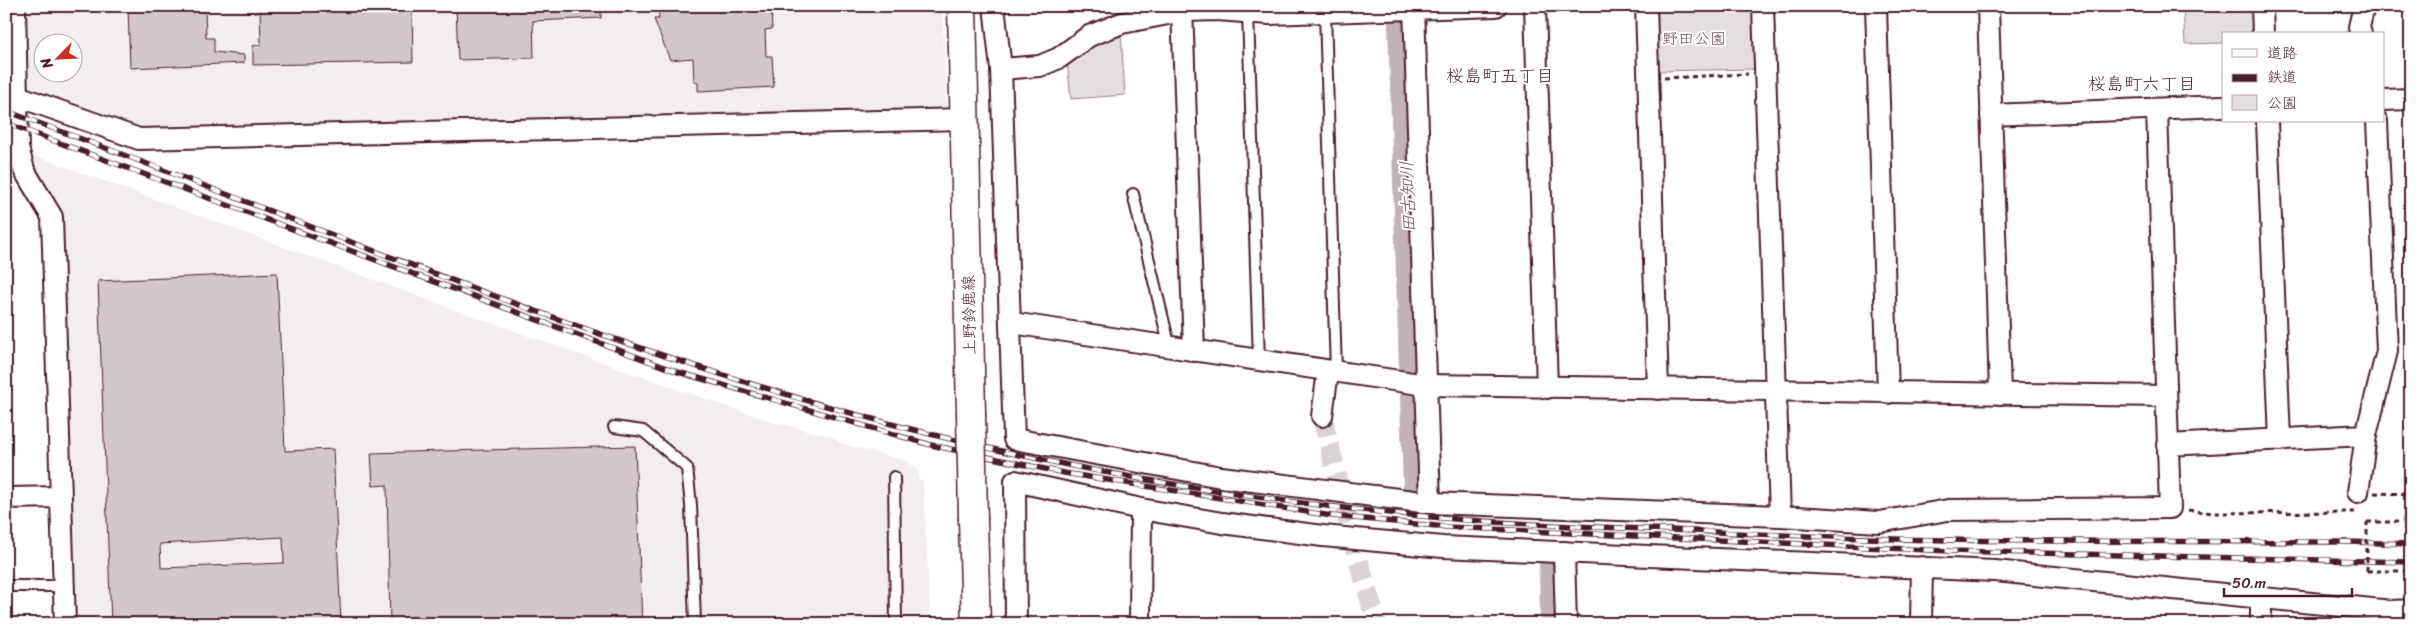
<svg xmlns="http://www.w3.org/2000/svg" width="2417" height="630" viewBox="0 0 2417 630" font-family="Sriracha,'Klee One',sans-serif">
	<rect width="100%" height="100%" fill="#fff"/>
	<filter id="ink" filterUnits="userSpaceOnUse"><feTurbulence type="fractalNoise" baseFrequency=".02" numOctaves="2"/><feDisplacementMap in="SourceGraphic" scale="10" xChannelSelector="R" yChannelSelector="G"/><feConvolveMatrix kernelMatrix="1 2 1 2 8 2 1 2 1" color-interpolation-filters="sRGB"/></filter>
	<g filter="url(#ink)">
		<!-- built -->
		<g fill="#f2eeef" fill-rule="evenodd">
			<path d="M24,6H942L946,105L943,109L927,113L135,131L32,92L27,85ZM42,42H72V72H42Z"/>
			<path d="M36,156L466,314L711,401L770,421L837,438V442L906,461L919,471V480H923L931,624H71L59,202L50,200L29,165L31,159Z"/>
		</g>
		<!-- green -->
		<g fill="#e5dee0" stroke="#987e86">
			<path d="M1654,6H1755V69L1656,71Z"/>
			<path d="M2183,6H2256L2257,34H2223V43L2185,44Z"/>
			<path d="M1121,33L1125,95L1071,99L1067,61L1096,42Z"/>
		</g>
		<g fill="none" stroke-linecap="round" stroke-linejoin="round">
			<!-- river -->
			<g stroke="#c1b3b6" stroke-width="30">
				<path d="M1403,24L1414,369"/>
				<path d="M1415,397L1418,487"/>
				<path d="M1554,561L1555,624"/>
			</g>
		</g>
		<!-- building -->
		<g fill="#d2c7cb" stroke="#4a1f2b" fill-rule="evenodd">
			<path d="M128,6H205L206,38H214V52L244,55V63L130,68Z"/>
			<path d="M260,6H412L413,62L253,65V46L261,44Z"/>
			<path d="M456,6H601V18L533,21L534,58L458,60Z"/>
			<path d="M658,6H771L772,29L765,30L766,56H772L774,87L698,91V83L694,82L693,58L670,60L654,19H659Z"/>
			<path d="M277,273L285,451L333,449L341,624H111L98,281ZM283,537L284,563L161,568L160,544Z"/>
			<path d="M635,446L642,624H390L387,485L373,486L371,453Z"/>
		</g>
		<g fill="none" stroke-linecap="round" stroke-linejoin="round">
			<!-- street-tunnel -->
			<path stroke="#dbd2d5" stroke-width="20" stroke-dasharray="20 10" stroke-linecap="butt" d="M1322,416L1355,548L1377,624"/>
			<defs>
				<g id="lane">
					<path d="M1248,12L1259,361"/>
					<path d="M1325,12L1336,372"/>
					<path d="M1133,194L1170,348"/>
					<path d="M614,427L643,431L687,468L691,505L695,624"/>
					<path d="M894,477L896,624"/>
					<path d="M2409,521L2411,514"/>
					<path d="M6,586H64"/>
				</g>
				<g id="street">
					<path d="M15,6L18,148L24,170L52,217L65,624"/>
					<path d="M994,6L1001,69L1014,439L1221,477L1430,503L1780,516L1879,522L1948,510L2170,508L2157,109"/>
					<path d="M1182,6L1194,351"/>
					<path d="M1414,6L1430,503"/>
					<path d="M1535,6L1547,388"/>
					<path d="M1646,6L1658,389"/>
					<path d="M1763,6L1780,516"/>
					<path d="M1876,6L1888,393"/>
					<path d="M1988,6L2000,394"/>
					<path d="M2262,6L2263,34"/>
					<path d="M2361,34L2359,27L2364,6"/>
					<path d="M1001,69L1040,66L1059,58L1089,36L1122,23L1183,11L1218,10L1269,14L1496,6"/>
					<path d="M6,92L139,139L965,119"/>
					<path d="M2383,100L2411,99"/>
					<path d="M1991,115L2223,106"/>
					<path d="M2267,121L2280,440"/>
					<path d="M1012,323L1426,385L2165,396"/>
					<path d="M1322,416L1328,371"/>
					<path d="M2167,445L2366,435L2387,351L2377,121"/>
					<path d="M2358,492L2366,435"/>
					<path d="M6,498L61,497"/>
					<path d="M1564,552L1566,624"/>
					<path d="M1016,624L1015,481L1141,509L1222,523L1323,536L1443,547L1995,571L2392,611L2411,610"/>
					<path d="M1140,624L1141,509"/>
					<path d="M1921,624L1922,567"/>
					<path d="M2261,624V598"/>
				</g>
				<g id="secondary">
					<path d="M962,6L971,413"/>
					<path d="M973,520L976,624"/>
				</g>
			</defs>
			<!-- lane casing -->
			<use href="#lane" stroke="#4a1f2b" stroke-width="14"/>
			<!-- street casing -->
			<use href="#street" stroke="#4a1f2b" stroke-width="24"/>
			<!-- secondary casing -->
			<use href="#secondary" stroke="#4a1f2b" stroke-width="31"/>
			<!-- path -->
			<g stroke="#4a1f2b" stroke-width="3" stroke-dasharray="5 4" stroke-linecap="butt">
				<path d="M1664,78L1748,74"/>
				<path d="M2374,493L2411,494"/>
				<path d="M2188,510L2212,513L2355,512V508"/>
				<path d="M2367,522H2398"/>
				<path d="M2367,571H2410L2411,587"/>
			</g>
			<!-- lane -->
			<use href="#lane" stroke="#fff" stroke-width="10"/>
			<!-- street -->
			<use href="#street" stroke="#fff" stroke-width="20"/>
			<!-- secondary -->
			<use href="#secondary" stroke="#fff" stroke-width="28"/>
			<defs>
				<g id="rail">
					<path d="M6,111C313,223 613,355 930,434C1097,476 1271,503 1443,518C1519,525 1596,527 1672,530C1764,534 1857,539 1950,540C2083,542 2216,541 2349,542L2411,544"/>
					<path d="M6,123L678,372L931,445L1064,473L1332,516L1447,527L1949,551L2411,562"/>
				</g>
			</defs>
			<!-- rail casing -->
			<use href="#rail" stroke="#4a1f2b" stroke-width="5.5"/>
			<!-- rail -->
			<use href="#rail" stroke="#fff" stroke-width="4" stroke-dasharray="11" stroke-linecap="butt"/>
			<defs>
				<path id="secondary-bridge" d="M971,413L973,520"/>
			</defs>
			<!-- secondary-bridge casing -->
			<use href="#secondary-bridge" stroke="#4a1f2b" stroke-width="31" stroke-linecap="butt"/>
			<!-- path-bridge -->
			<path stroke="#4a1f2b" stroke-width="3" stroke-dasharray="5 4" stroke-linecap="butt" d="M2367,571V522"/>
			<!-- secondary-bridge -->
			<use href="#secondary-bridge" stroke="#fff" stroke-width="28"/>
		</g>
	</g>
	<g text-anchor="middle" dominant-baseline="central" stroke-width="4" stroke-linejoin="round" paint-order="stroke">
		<!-- park labels -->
		<g font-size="16" fill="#714f58" stroke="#fff">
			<text x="1694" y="38">野田公園</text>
		</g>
		<!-- street labels -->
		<g font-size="16" fill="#4a1f2b" stroke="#fff">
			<text transform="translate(969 315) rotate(-91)">上野鈴鹿線</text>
		</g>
		<!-- neighbourhood labels -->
		<g font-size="18" fill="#4a1f2b" stroke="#fff">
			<text x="1500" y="76">桜島町五丁目</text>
			<text x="2142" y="84">桜島町六丁目</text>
		</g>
		<!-- water labels -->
		<g font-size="18" font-style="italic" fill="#74535c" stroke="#fff">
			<text transform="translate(1408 197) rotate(-92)">田古知川</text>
		</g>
	</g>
	<!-- margin -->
	<rect width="2417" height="630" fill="none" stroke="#fff" stroke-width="25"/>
	<rect x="12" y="12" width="2392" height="605" fill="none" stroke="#4a1f2b" stroke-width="2" filter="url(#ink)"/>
	<!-- legend -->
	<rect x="2222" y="32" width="162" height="90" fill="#ffffff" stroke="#b7a5aa"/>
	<rect x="2232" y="49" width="25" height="8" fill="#ffffff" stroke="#b7a5aa"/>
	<text x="2267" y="58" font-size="15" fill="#4a1f2b">道路</text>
	<rect x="2232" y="74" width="25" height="8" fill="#4a1f2b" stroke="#b7a5aa"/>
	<text x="2267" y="82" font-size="15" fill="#4a1f2b">鉄道</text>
	<rect x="2232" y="95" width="25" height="15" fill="#e5dee0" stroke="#b7a5aa"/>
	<text x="2267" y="108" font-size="15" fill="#4a1f2b">公園</text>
	<!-- north arrow -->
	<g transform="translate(58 58) rotate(246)"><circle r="24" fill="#ffffff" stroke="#b7a5aa"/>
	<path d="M0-4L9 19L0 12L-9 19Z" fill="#c8321e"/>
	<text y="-8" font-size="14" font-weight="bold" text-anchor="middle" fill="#4a1f2b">N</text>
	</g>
	<!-- scale -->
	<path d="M2224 588v8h128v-8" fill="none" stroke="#4a1f2b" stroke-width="2.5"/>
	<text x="2232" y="588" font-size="15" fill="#4a1f2b" stroke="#ffffff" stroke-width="4" paint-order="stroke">50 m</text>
</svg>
